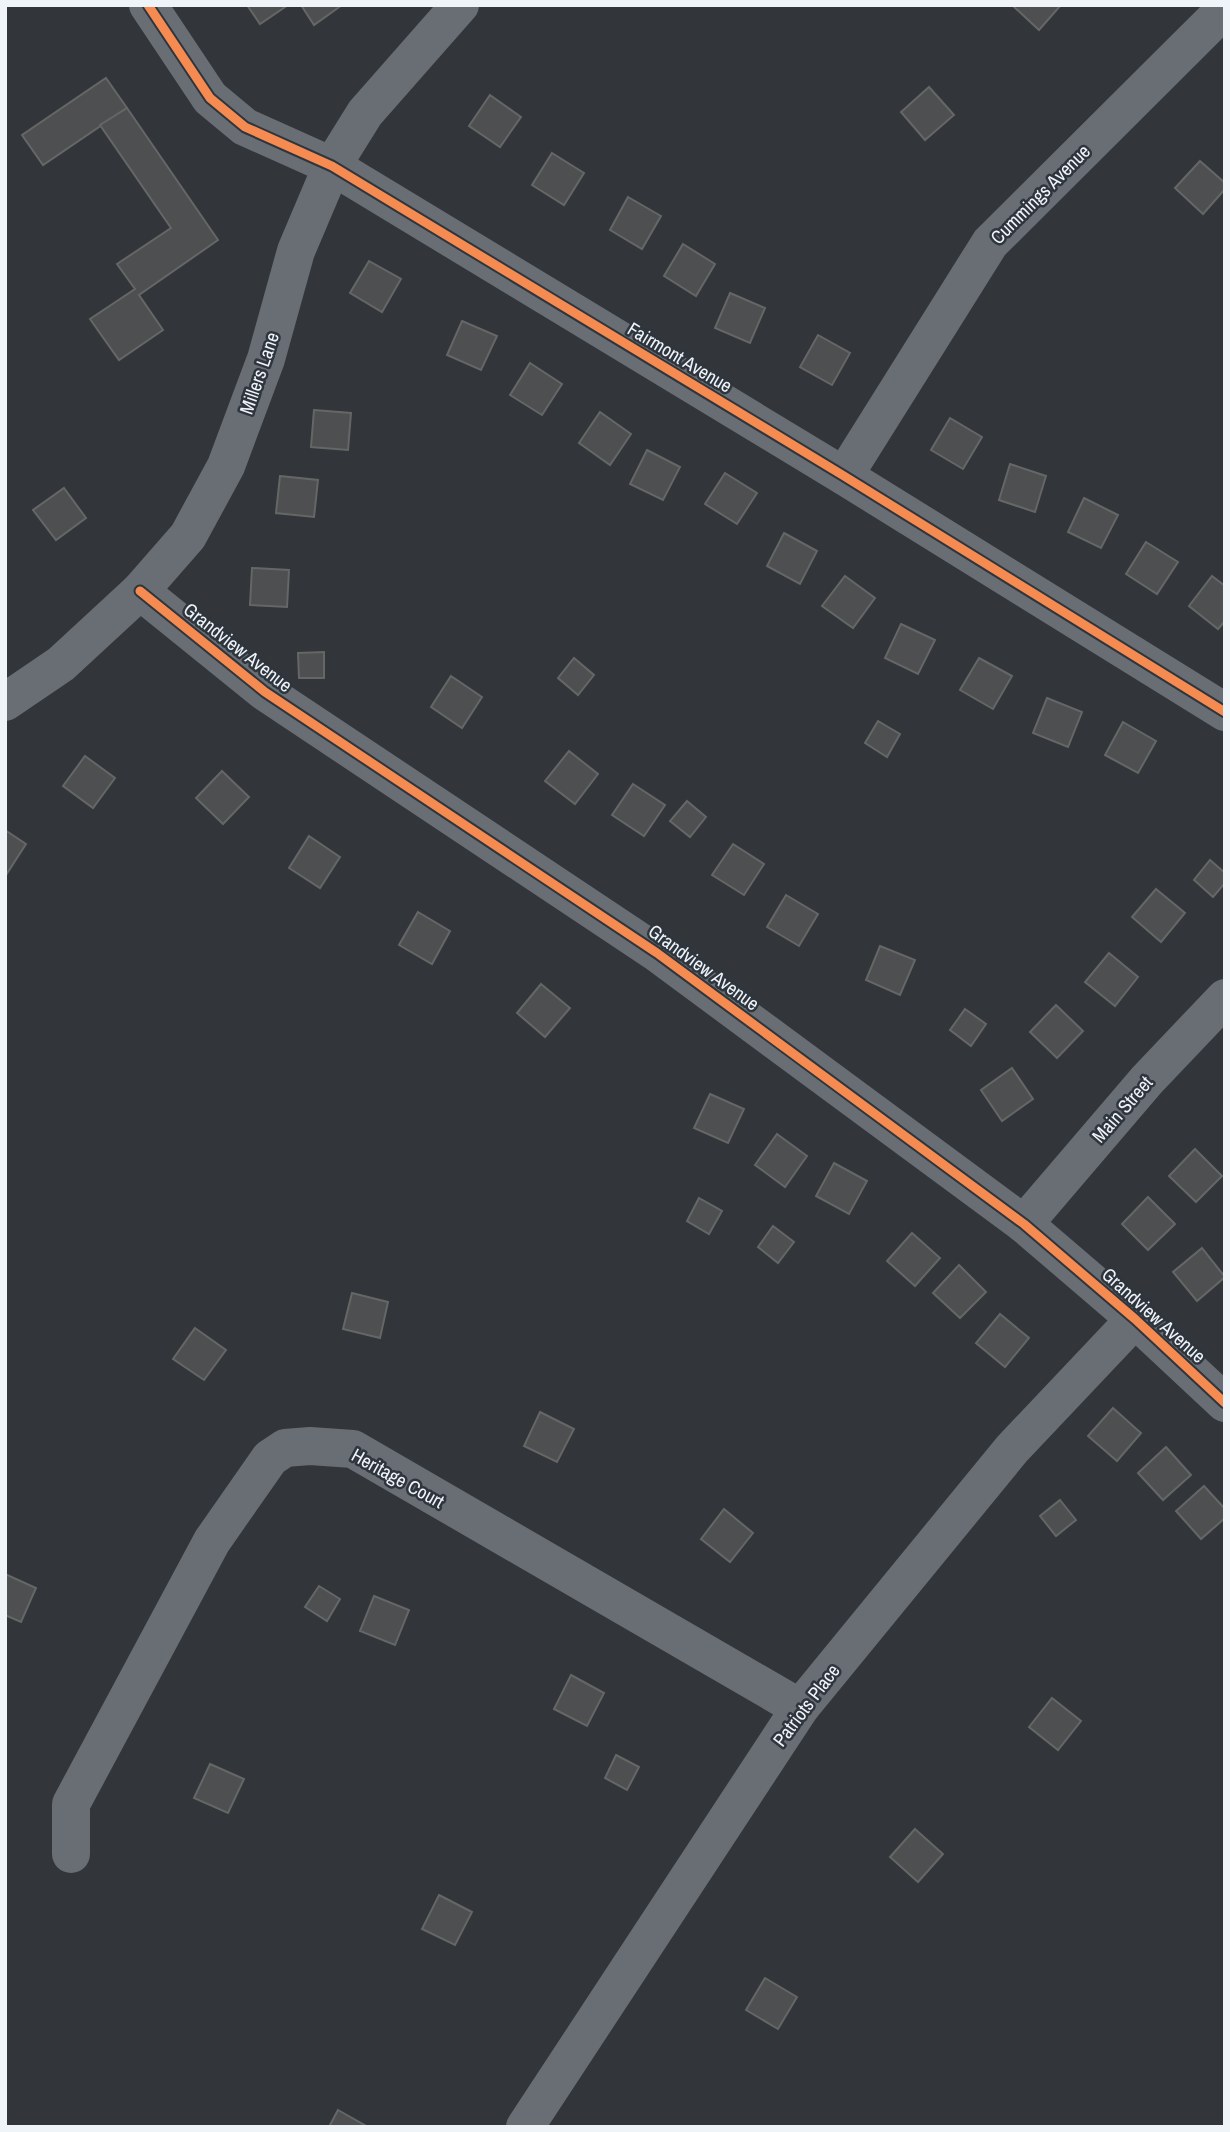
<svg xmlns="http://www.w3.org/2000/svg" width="1230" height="2132" viewBox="0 0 1230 2132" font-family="'Archivo Narrow',sans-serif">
	<rect width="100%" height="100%" fill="#32353a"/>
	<!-- building -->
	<g fill="#4e4f50" stroke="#656666" stroke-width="2">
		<path d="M247,5H288L260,24Z"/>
		<path d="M301,5H342L314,25Z"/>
		<path d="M1012,5H1061L1039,30Z"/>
		<path d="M106,78L127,108L43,165L22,135Z"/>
		<path d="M929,87L954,115L925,140L901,112Z"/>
		<path d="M490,95L521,117L500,147L469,126Z"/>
		<path d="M127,108L218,240L139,295L163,330L119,360L90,319L135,289L117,264L171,228L100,125Z"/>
		<path d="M552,153L584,173L564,205L532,185Z"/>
		<path d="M1200,161L1225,183V189L1203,214L1175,188Z"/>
		<path d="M628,197L661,216L642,249L610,230Z"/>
		<path d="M683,244L715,264L696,296L664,276Z"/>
		<path d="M369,261L401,279L382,312L350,293Z"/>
		<path d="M730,293L765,308L750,343L715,328Z"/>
		<path d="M462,321L497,336L481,370L447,355Z"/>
		<path d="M818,335L850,353L832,385L800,367Z"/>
		<path d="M530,363L562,384L542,415L510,395Z"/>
		<path d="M314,410L351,413L348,450L311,447Z"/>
		<path d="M600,412L631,434L610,465L579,443Z"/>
		<path d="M950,418L982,437L963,469L931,450Z"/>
		<path d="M647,450L680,467L663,500L630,484Z"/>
		<path d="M1010,464L1046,476L1035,512L999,500Z"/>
		<path d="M725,473L757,493L737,524L705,504Z"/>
		<path d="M280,476L318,480L314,517L276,513Z"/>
		<path d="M64,488L86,518L56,540L33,510Z"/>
		<path d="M1084,498L1118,515L1101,548L1068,532Z"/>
		<path d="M784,533L817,551L800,584L767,566Z"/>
		<path d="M1146,542L1178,562L1157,594L1126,574Z"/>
		<path d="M252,568L289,570L287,607L250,605Z"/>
		<path d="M845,576L875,598L853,628L822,606Z"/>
		<path d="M1212,576L1225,586V621L1218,629L1189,606Z"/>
		<path d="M901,624L935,640L918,674L885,658Z"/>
		<path d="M324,652V678H299L298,653Z"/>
		<path d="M574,658L594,675L578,695L558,678Z"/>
		<path d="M979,658L1012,676L993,709L960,690Z"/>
		<path d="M451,676L482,697L462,728L431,707Z"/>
		<path d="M1047,698L1082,712L1068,747L1033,733Z"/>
		<path d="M878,721L900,734L887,757L865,743Z"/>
		<path d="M1123,722L1156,741L1138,773L1105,755Z"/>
		<path d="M569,751L598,774L575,804L545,781Z"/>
		<path d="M85,756L115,778L93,808L63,786Z"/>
		<path d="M222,771L249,797L223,824L196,798Z"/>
		<path d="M633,784L665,805L644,836L612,815Z"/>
		<path d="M687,801L706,817L690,837L670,821Z"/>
		<path d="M5,830L26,844L6,875H5Z"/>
		<path d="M309,836L340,857L320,888L289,868Z"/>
		<path d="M733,844L764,864L744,895L712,875Z"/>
		<path d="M1210,860L1225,873V883L1213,897L1194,880Z"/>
		<path d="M1156,889L1185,913L1161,942L1132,917Z"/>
		<path d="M786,895L818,914L799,946L767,927Z"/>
		<path d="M418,912L450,931L432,964L399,945Z"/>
		<path d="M880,946L915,960L900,995L866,980Z"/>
		<path d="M1109,953L1138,977L1115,1006L1085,982Z"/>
		<path d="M541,984L570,1008L545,1037L517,1013Z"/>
		<path d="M1056,1005L1083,1031L1057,1058L1030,1032Z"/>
		<path d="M965,1009L986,1024L971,1046L950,1030Z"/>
		<path d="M1012,1068L1033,1099L1002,1121L981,1090Z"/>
		<path d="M710,1094L744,1109L728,1143L694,1128Z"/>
		<path d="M777,1134L807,1156L785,1187L755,1165Z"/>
		<path d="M1195,1149L1222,1176L1196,1202L1169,1176Z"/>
		<path d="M834,1163L867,1181L849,1214L816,1196Z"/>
		<path d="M1148,1197L1175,1224L1148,1250L1122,1224Z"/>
		<path d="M699,1198L722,1211L709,1234L687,1221Z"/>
		<path d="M773,1226L794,1242L778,1263L758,1247Z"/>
		<path d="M912,1233L940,1258L915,1286L887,1261Z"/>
		<path d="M1202,1248L1225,1277L1197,1301L1173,1272Z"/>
		<path d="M959,1265L986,1292L960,1318L933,1293Z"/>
		<path d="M352,1293L388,1302L380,1338L343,1329Z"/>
		<path d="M1000,1314L1029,1338L1005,1367L976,1343Z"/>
		<path d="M195,1328L226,1350L204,1380L173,1359Z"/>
		<path d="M1113,1408L1141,1433L1117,1461L1088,1436Z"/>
		<path d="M540,1412L574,1429L557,1462L524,1446Z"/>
		<path d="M1166,1447L1191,1475L1163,1500L1138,1473Z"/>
		<path d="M1204,1486L1225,1509V1518L1201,1539L1176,1511Z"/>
		<path d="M1060,1500L1076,1520L1056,1536L1040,1516Z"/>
		<path d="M724,1509L753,1533L730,1562L701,1539Z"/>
		<path d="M5,1574L36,1588L21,1622L5,1615Z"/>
		<path d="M319,1586L340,1599L327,1621L305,1607Z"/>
		<path d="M374,1596L409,1610L395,1645L360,1631Z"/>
		<path d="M571,1675L604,1693L587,1726L554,1709Z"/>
		<path d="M1052,1698L1081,1721L1058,1750L1029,1727Z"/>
		<path d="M616,1755L639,1767L627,1790L605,1778Z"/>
		<path d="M210,1764L244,1779L228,1813L194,1798Z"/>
		<path d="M915,1829L943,1854L918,1882L890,1857Z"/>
		<path d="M439,1895L472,1912L455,1945L422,1929Z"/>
		<path d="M765,1978L797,1997L778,2029L746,2010Z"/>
		<path d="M338,2110L368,2127H329Z"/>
	</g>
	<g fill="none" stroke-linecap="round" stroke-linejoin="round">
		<!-- minor -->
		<g stroke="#686e74" stroke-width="38">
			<path d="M148,5L210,98L245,127L332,166L844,476L1225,712"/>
			<path d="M844,476L990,243L1225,9"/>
			<path d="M140,591L265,692L657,953L1024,1224L1135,1319L1225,1403"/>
			<path d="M5,702L61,664L140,591L188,536L226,466L266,359L296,251L332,166L365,113L460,5"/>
			<path d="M1024,1224L1147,1080L1225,998"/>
			<path d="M71,1854V1804L212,1541L270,1458L285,1448L310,1446L353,1449L800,1708"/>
			<path d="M525,2127L800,1708L1012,1449L1135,1319"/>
		</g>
		<defs>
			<g id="cycleway">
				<path d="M148,5L210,98L245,127L332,166L844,476L1225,712"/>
				<path d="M140,591L265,692L657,953L1024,1224L1135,1319L1225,1403"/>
			</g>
		</defs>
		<!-- cycleway casing -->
		<use href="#cycleway" stroke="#2e353d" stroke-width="13"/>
		<!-- cycleway -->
		<use href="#cycleway" stroke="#f68b52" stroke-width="9"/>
	</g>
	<g text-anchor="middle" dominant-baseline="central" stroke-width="5" stroke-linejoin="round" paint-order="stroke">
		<!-- street labels -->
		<g font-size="19" fill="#eff4f9" stroke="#2e353d">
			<text transform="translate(1040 194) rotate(-45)">Cummings Avenue</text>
			<text transform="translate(680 357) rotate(31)">Fairmont Avenue</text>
			<text transform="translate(259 373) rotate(-71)">Millers Lane</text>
			<text transform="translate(238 647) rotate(38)">Grandview Avenue</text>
			<text transform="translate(704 967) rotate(36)">Grandview Avenue</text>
			<text transform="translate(1122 1109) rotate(-49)">Main Street</text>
			<text transform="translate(1154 1315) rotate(42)">Grandview Avenue</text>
			<text transform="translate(398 1478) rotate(29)">Heritage Court</text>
			<text transform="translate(806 1705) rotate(-53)">Patriots Place</text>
		</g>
	</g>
	<!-- border -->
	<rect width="1230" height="2132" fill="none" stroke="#eff4f9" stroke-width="14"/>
</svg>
